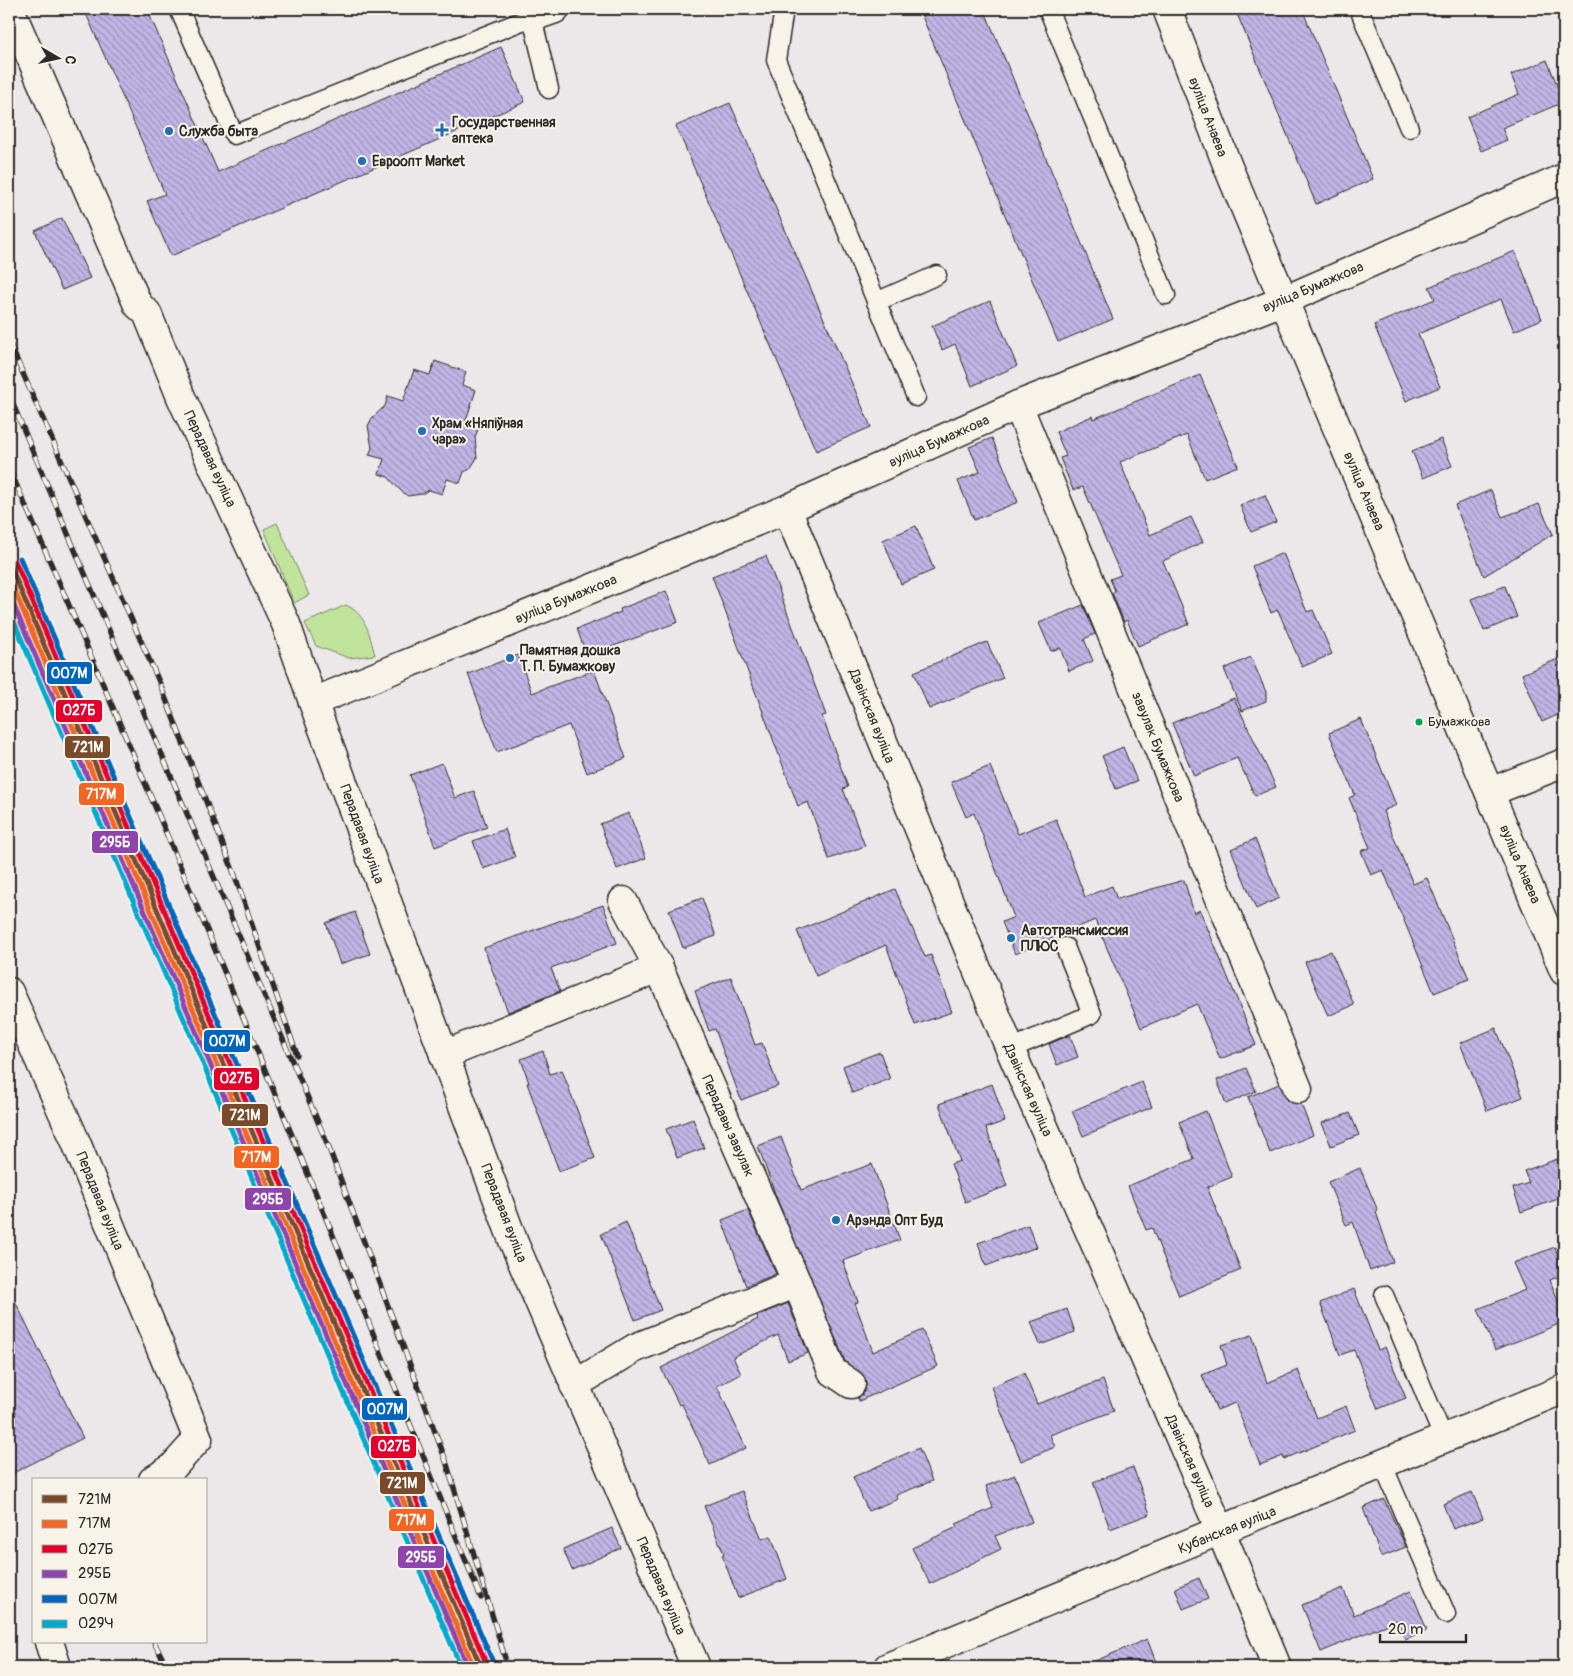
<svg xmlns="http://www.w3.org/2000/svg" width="1573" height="1676" viewBox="0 0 1573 1676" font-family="Pangolin,sans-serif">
	<defs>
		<pattern id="building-back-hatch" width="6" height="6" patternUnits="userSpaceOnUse" patternTransform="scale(1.25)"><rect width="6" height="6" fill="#c1b5e6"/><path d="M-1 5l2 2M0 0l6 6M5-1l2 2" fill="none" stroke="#9d93bb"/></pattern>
	</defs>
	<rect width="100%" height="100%" fill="#ece7e8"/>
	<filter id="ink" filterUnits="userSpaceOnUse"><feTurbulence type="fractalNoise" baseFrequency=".02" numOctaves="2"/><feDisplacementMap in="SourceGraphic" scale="10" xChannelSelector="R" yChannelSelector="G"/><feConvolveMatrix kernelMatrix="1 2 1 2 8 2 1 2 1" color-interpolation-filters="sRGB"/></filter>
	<g filter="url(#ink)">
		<!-- grass -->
		<g fill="#c1e49d" stroke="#768864">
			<path d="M277,523L309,595L294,603L264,529Z"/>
			<path d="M346,605C367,615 369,634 375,655L349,658L316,646L305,623Z"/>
		</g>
		<!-- building -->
		<g fill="url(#building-back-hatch)" stroke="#2b2b2b">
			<path d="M84,9H147L218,172L501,47L525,102L171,256L147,201L165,194Z"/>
			<path d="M919,9H984L1113,319L1058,342Z"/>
			<path d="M1235,9H1302L1373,179L1316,204Z"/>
			<path d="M1547,60L1564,102L1502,128L1507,140L1481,151L1467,117L1519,94L1511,75Z"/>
			<path d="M730,103L871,427L816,451L676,126Z"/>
			<path d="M62,218L90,278L62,290L35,231Z"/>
			<path d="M1515,251L1542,319L1514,331L1501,299L1418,334L1440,387L1406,401L1374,325L1435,299L1429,287Z"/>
			<path d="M990,301L1017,366L972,386L955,344L942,350L932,326Z"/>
			<path d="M435,361L466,372L462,385L476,390L465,423L479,427L475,437L477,458L470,469L464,472L460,483L447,479L442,494L429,490L422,494L408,496L402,492L388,477L379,474L384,459L369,455L372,448L368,426L372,418L385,406L388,396L403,401L414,370L430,375Z"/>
			<path d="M1200,375L1238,466L1205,479L1187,435L1120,462L1150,535L1191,517L1203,542L1163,561L1189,624L1138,646L1127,620L1124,622L1112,593L1115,591L1110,579L1121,575L1083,487L1073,490L1060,458L1066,456L1056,432L1092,416L1093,419Z"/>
			<path d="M992,438L1018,502L974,520L958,481L980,472L969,447Z"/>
			<path d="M1441,439L1452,466L1423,478L1412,451Z"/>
			<path d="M1491,490L1502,517L1539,504L1553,534L1484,576L1455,505Z"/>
			<path d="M1265,495L1276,522L1251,532L1240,505Z"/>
			<path d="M916,526L934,570L901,584L883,540Z"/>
			<path d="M1283,553L1307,612L1313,610L1332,654L1302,667L1278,610L1271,613L1252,566Z"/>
			<path d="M766,556L826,715L822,716L848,787L843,789L865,846L829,859L808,802L798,806L712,576Z"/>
			<path d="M1505,586L1517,617L1484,631L1471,599Z"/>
			<path d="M666,591L678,622L587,656L577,629L621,612L620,609Z"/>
			<path d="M1083,605L1095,634L1084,639L1093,661L1069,671L1060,648L1051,651L1039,623Z"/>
			<path d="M987,642L1003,678L929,709L914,672Z"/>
			<path d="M518,655L532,693L594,670L626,758L587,773L569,725L497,752L468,674Z"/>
			<path d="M1251,657L1266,692V701L1242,711L1224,669Z"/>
			<path d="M1558,659L1564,674V712L1542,722L1522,674Z"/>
			<path d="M1234,698L1276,787L1255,796L1237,758L1194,776L1172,723Z"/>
			<path d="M1361,719L1396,805L1383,811L1413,884L1427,878L1469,979L1434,993L1383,870L1371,875L1361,851L1370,848L1349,798L1355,795L1329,733Z"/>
			<path d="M1123,747L1137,781L1116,789L1102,756Z"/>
			<path d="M442,763L455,798L474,791L487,827L435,847L410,775Z"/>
			<path d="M990,766L1018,834L1056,819L1085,897L1112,886L1117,899L1184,880L1194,913L1200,910L1256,1045L1220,1059L1197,1004L1141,1028L1095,920L1015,954L1002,922L1014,917L974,813L966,817L951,782Z"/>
			<path d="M629,813L646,858L617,869L600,824Z"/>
			<path d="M505,829L515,857L483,869L473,841Z"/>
			<path d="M1255,839L1279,898L1256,909L1231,849Z"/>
			<path d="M895,889L925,957L931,955L952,1012L915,1025L886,945L816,976L797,931Z"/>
			<path d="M702,898L716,936L683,948L669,910Z"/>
			<path d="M603,905L617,943L551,968L560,991L508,1012L484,948Z"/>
			<path d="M355,912L370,954L340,964L326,923Z"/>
			<path d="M1331,951L1354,1005L1328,1016L1305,962Z"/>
			<path d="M731,977L755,1045L762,1043L778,1086L741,1100L715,1029L709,1031L695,991Z"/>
			<path d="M1496,1028L1523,1097L1487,1111L1460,1043Z"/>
			<path d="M1070,1035L1078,1057L1057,1065L1049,1044Z"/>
			<path d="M543,1051L550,1074L562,1070L595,1158L559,1171L527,1083H529L521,1059Z"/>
			<path d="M880,1052L890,1079L852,1093L843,1066Z"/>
			<path d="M1246,1068L1256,1091L1226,1104L1217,1080Z"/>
			<path d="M1142,1082L1152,1107L1083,1136L1072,1111Z"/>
			<path d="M992,1084L1005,1121L986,1128L1007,1186L965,1202L951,1164L960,1161L939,1104Z"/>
			<path d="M1279,1084L1288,1101L1301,1104L1313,1135L1270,1153L1248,1097Z"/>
			<path d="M1206,1111L1232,1177L1207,1187L1241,1270L1179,1296L1152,1228L1146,1230L1128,1186L1194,1159L1179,1122Z"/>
			<path d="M1350,1113L1359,1135L1331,1146L1322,1123Z"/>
			<path d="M693,1119L704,1148L677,1158L666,1129Z"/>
			<path d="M781,1137L801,1190L872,1164L900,1240L843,1261L858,1302L855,1303L873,1352L922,1330L938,1366L859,1401L858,1398L864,1392L866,1386L865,1378L845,1361L777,1199L758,1146Z"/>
			<path d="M1557,1159L1564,1179V1197L1521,1212L1513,1188L1529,1183L1524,1171Z"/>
			<path d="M1360,1168L1378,1211L1376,1212L1393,1262L1370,1271L1353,1222L1346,1225L1328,1182Z"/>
			<path d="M748,1210L776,1274L746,1286L722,1220Z"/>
			<path d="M626,1222L661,1310L635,1320L601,1234Z"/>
			<path d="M1028,1225L1037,1247L986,1266L978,1243Z"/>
			<path d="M1555,1247L1564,1274L1550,1280L1564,1316V1322L1495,1350L1478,1309L1525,1290L1513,1263Z"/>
			<path d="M9,1289L83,1438L9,1475Z"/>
			<path d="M1354,1289L1378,1350L1385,1347L1406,1398L1378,1409L1354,1350L1340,1355L1320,1303Z"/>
			<path d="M788,1303L808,1353L788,1361L778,1335L733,1357L741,1374L717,1386L746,1448L710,1465L682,1404L679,1405L661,1368L758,1319L757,1316Z"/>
			<path d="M1067,1309L1075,1332L1040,1345L1031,1322Z"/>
			<path d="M1252,1335L1267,1383L1298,1370L1317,1418L1346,1406L1355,1430L1284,1459L1283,1456L1260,1465L1235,1403L1217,1410L1202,1375L1227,1365L1221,1345Z"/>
			<path d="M1024,1373L1037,1404L1103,1380L1114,1411L1050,1435L1055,1447L1021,1461L991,1387Z"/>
			<path d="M919,1448L932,1481L896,1495L898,1499L868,1511L853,1477Z"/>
			<path d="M1133,1467L1150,1514L1110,1529L1093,1482Z"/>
			<path d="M1015,1475L1032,1522L995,1536L1001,1549L930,1584L912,1548L957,1527L956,1524L993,1508L986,1486Z"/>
			<path d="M742,1491L762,1539L771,1536L787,1579L738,1598L722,1555L724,1554L704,1506Z"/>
			<path d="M1472,1492L1483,1518L1453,1529L1443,1504Z"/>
			<path d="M1384,1499L1406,1547L1381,1557L1363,1508Z"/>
			<path d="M612,1528L621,1548L572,1570L563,1549Z"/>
			<path d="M1199,1578L1208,1599L1183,1609L1175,1588Z"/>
			<path d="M1343,1588L1354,1615L1411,1591L1427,1630L1405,1639L1397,1620L1321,1652L1302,1605Z"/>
			<path d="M1147,1639L1158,1667H1081Z"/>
		</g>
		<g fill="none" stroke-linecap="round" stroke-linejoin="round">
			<defs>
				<g id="lane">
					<path d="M179,9L234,135L532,17L549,89"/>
					<path d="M784,9L776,60L916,397"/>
					<path d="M1048,9L1166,295"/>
					<path d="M1359,9L1409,128"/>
					<path d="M876,302L937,275"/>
					<path d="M1010,1049L1092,1014L1065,947"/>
					<path d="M1384,1295L1443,1437"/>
					<path d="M1383,1465L1446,1614"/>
				</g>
				<g id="street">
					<path d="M10,9L138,305L147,313L181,397L286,624L313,702L514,1243L696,1667"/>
					<path d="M532,17L555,9"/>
					<path d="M1018,405L1298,1089"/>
					<path d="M787,509L1010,1049L1221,1532L1277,1667"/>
					<path d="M313,702L787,509L1018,405L1285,300L1564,178"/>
					<path d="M1490,792L1564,763"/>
					<path d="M623,901L659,968L797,1283L832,1371L851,1384"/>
					<path d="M9,992L75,1140L198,1439L172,1468L153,1480"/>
					<path d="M444,1055L659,968"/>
					<path d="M574,1385L635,1348L797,1283"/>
					<path d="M49,1642L57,1667"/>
					<path d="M888,1667L1564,1389"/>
				</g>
				<path id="secondary" d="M1167,9L1228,167L1564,971"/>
			</defs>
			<!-- lane casing -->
			<use href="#lane" stroke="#2b2b2b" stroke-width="21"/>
			<!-- street casing -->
			<use href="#street" stroke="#2b2b2b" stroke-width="31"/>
			<!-- secondary casing -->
			<use href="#secondary" stroke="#2b2b2b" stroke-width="31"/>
			<!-- lane -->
			<use href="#lane" stroke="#f7f3e8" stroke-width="18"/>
			<!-- street -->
			<use href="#street" stroke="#f7f3e8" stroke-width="28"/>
			<!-- secondary -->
			<use href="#secondary" stroke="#f7f3e8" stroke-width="28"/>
			<defs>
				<g id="rail">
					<path d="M9,342L160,684L234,873L297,1055"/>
					<path d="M9,395L327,1143L446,1461L505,1658"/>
					<path d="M9,468C174,842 327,1220 481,1598"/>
					<path d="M154,1642L167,1667"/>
				</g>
			</defs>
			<!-- rail casing -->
			<use href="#rail" stroke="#2b2b2b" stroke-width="5.5"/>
			<!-- rail -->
			<use href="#rail" stroke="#f7f3e8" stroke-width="4" stroke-dasharray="11" stroke-linecap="butt"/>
			<defs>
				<path id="rail-1" d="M9,563L481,1667"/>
				<path id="rail-2" d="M9,578L474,1667"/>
				<path id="rail-3" d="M15,561L487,1665"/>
				<path id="rail-4" d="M9,594L468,1667"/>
				<path id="rail-5" d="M20,558L493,1662"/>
				<path id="rail-6" d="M9,610L461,1667"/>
			</defs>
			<!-- rail-1 casing -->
			<use href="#rail-1" stroke="#f7f3e8" stroke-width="9"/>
			<!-- rail-2 casing -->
			<use href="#rail-2" stroke="#f7f3e8" stroke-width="9"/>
			<!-- rail-3 casing -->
			<use href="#rail-3" stroke="#f7f3e8" stroke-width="9"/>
			<!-- rail-4 casing -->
			<use href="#rail-4" stroke="#f7f3e8" stroke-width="9"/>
			<!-- rail-5 casing -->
			<use href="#rail-5" stroke="#f7f3e8" stroke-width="9"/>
			<!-- rail-6 casing -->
			<use href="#rail-6" stroke="#f7f3e8" stroke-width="9"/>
			<!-- rail-1 -->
			<use href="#rail-1" stroke="#7a4b2a" stroke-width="5"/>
			<!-- rail-2 -->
			<use href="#rail-2" stroke="#f26522" stroke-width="5"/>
			<!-- rail-3 -->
			<use href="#rail-3" stroke="#e4002b" stroke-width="5"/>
			<!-- rail-4 -->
			<use href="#rail-4" stroke="#8e44ad" stroke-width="5"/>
			<!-- rail-5 -->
			<use href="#rail-5" stroke="#0065bd" stroke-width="5"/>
			<!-- rail-6 -->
			<use href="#rail-6" stroke="#00a9ce" stroke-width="5"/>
		</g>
	</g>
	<!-- markers -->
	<g fill="#1f6fb2" stroke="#f7f3e8" stroke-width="2">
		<path d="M439.5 122.5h5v5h5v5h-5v5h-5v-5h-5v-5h5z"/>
		<circle cx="169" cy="131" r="5"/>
		<circle cx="362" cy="161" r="5"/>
		<circle cx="422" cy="431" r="5"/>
		<circle cx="510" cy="658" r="5"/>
		<circle cx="1011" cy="938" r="5"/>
		<circle cx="836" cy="1220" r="5"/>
	</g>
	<circle fill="#00a651" stroke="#f7f3e8" stroke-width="2" cx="1419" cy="722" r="4.5"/>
	<g text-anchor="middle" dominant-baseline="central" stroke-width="4" stroke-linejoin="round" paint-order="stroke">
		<!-- bus labels -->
		<g font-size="13" fill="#2b2b2b" stroke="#f7f3e8" text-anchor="start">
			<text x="1428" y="722">Бумажкова</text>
		</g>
		<!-- street labels -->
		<g font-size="14" fill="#2b2b2b" stroke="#f7f3e8">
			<text transform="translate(1208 117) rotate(69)">вуліца Анаева</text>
			<text transform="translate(1313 287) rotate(-23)">вуліца Бумажкова</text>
			<text transform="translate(939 441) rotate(-24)">вуліца Бумажкова</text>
			<text transform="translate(210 459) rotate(65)">Перадавая вуліца</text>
			<text transform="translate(1364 491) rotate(67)">вуліца Анаева</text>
			<text transform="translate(566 599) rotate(-22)">вуліца Бумажкова</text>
			<text transform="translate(872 716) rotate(68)">Дзвінская вуліца</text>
			<text transform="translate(1158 747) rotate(68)">завулак Бумажкова</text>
			<text transform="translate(362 834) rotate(70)">Перадавая вуліца</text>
			<text transform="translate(1520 864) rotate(67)">вуліца Анаева</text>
			<text transform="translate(1028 1090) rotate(66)">Дзвінская вуліца</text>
			<text transform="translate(728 1126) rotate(66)">Перадавы завулак</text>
			<text transform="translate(100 1201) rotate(68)">Перадавая вуліца</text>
			<text transform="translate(504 1213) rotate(69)">Перадавая вуліца</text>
			<text transform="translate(1190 1461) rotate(66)">Дзвінская вуліца</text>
			<text transform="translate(1227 1530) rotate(-22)">Кубанская вуліца</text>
			<text transform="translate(661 1586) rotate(67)">Перадавая вуліца</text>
		</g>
		<!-- poi labels -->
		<g font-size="14" font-weight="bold" fill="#2b2b2b" stroke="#f7f3e8" text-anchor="start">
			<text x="452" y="122">Государственная<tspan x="452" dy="16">аптека</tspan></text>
			<text x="179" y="131">Служба быта</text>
			<text x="372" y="161">Евроопт Market</text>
			<text x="432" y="423">Храм «Няпіўная<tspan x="432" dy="16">чара»</tspan></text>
			<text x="520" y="650">Памятная дошка<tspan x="520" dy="16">Т. П. Бумажкову</tspan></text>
			<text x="1021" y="930">Автотрансмиссия<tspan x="1021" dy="16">ПЛЮС</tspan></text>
			<text x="846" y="1220">Арэнда Опт Буд</text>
		</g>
	</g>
	<g stroke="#f7f3e8" stroke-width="2">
		<rect x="46" y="661" width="47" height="24" rx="5" fill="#0065bd"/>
		<rect x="55" y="699" width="48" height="24" rx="5" fill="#e4002b"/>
		<rect x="64" y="735" width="47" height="24" rx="5" fill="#7a4b2a"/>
		<rect x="78" y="782" width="47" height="24" rx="5" fill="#f26522"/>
		<rect x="91" y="830" width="48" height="24" rx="5" fill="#8e44ad"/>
		<rect x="203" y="1029" width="48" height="24" rx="5" fill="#0065bd"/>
		<rect x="213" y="1067" width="47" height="24" rx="5" fill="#e4002b"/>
		<rect x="221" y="1103" width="48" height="24" rx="5" fill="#7a4b2a"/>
		<rect x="233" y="1145" width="47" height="24" rx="5" fill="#f26522"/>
		<rect x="244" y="1187" width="48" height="24" rx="5" fill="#8e44ad"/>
		<rect x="361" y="1397" width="47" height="24" rx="5" fill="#0065bd"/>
		<rect x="370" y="1435" width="47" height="24" rx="5" fill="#e4002b"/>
		<rect x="379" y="1471" width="47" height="24" rx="5" fill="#7a4b2a"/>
		<rect x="388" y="1508" width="47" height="24" rx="5" fill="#f26522"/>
		<rect x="397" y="1545" width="48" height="24" rx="5" fill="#8e44ad"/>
	</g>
	<g font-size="14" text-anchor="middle" font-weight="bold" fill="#fff">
		<text x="69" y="678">007М</text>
		<text x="79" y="715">027Б</text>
		<text x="88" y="752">721М</text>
		<text x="101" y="799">717М</text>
		<text x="115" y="847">295Б</text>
		<text x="227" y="1046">007М</text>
		<text x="236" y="1083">027Б</text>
		<text x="245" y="1120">721М</text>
		<text x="256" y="1162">717М</text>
		<text x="268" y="1204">295Б</text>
		<text x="385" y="1414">007М</text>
		<text x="394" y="1451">027Б</text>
		<text x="402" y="1488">721М</text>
		<text x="411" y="1525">717М</text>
		<text x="421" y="1562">295Б</text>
	</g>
	<!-- margin -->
	<rect width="1573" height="1676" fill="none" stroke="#f7f3e8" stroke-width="30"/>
	<rect x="15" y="15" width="1543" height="1646" fill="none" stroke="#2b2b2b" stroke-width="2" filter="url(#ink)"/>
	<!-- legend -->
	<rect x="32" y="1478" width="175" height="165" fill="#f7f3e8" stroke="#a5a39c"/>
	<rect x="42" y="1495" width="25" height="8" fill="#7a4b2a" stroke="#a5a39c"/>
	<text x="78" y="1504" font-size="15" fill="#2b2b2b">721М</text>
	<rect x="42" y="1520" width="25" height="8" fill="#f26522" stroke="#a5a39c"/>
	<text x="78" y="1528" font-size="15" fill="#2b2b2b">717М</text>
	<rect x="42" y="1545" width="25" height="8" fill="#e4002b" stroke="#a5a39c"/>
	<text x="78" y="1554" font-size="15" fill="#2b2b2b">027Б</text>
	<rect x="42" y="1570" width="25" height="8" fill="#8e44ad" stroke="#a5a39c"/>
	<text x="78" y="1578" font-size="15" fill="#2b2b2b">295Б</text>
	<rect x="42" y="1595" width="25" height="8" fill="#0065bd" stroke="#a5a39c"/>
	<text x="78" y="1604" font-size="15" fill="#2b2b2b">007М</text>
	<rect x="42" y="1620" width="25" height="8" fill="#00a9ce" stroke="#a5a39c"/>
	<text x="78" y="1628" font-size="15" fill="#2b2b2b">029Ч</text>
	<!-- north arrow -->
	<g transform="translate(58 58) rotate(99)" stroke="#f7f3e8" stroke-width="4" paint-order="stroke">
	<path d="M0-4L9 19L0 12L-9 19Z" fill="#2b2b2b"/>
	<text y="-8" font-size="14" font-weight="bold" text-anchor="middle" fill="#2b2b2b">С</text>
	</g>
	<!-- scale -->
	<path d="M1380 1634v8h86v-8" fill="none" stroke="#2b2b2b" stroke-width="2.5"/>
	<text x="1388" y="1634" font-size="15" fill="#2b2b2b" stroke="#f7f3e8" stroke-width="4" paint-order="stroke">20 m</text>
</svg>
